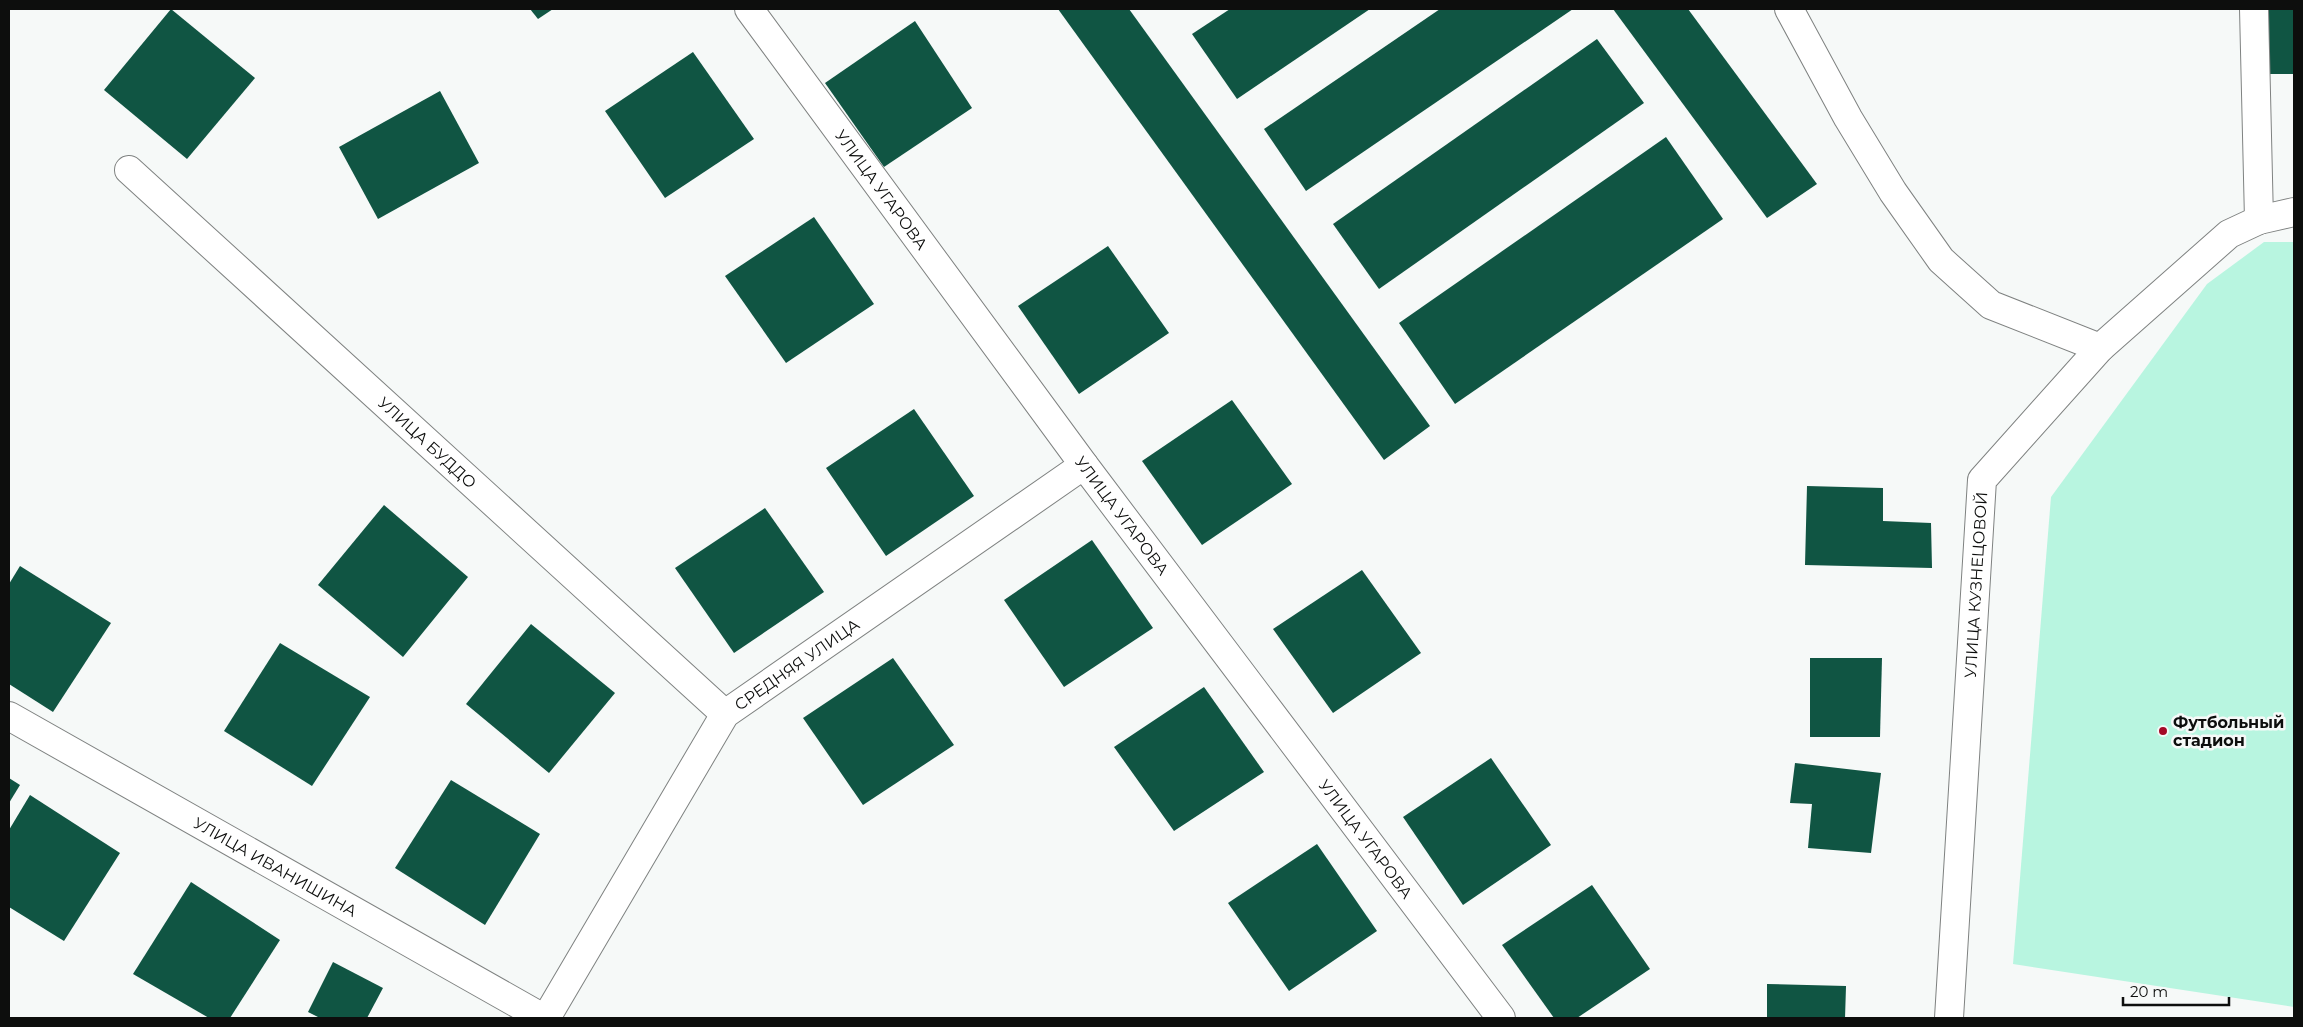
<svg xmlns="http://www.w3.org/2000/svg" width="2303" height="1027" viewBox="0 0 2303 1027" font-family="Montserrat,sans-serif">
	<rect width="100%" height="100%" fill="#f6f9f8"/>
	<!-- green -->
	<path fill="#b8f5e0" d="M2264,242H2294V1007L2013,964L2051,497L2207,284Z"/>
	<!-- building -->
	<g fill="#105543">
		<path d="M171,9L255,78L187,159L104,90Z"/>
		<path d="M530,9H553L538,19Z"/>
		<path d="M1058,9H1129L1430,426L1384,460Z"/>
		<path d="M1230,9H1370L1237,99L1192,34Z"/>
		<path d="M1440,9H1573L1306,191L1264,129Z"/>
		<path d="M1613,9H1688L1817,184L1767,218Z"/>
		<path d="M2266,9H2294V74H2264Z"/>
		<path d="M915,21L972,108L884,167L825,83Z"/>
		<path d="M1597,39L1644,103L1379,289L1333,224Z"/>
		<path d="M693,52L754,139L665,198L605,111Z"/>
		<path d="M440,91L479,163L378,219L339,147Z"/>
		<path d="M1666,137L1723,219L1455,404L1399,323Z"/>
		<path d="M814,217L874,304L786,363L725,276Z"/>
		<path d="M1108,246L1169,333L1079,394L1018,306Z"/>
		<path d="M1232,400L1292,484L1202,545L1142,461Z"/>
		<path d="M914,409L974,496L886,556L826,468Z"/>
		<path d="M1807,486L1883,488V521L1931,523L1932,568L1805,565Z"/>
		<path d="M384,505L468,577L403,657L318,585Z"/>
		<path d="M765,508L824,592L734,653L675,568Z"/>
		<path d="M1092,540L1153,628L1064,687L1004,600Z"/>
		<path d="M20,566L111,623L53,712L9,684V584Z"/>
		<path d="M1362,570L1421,653L1333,713L1273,629Z"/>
		<path d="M531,624L615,693L549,773L466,704Z"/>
		<path d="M280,643L370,697L312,786L224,731Z"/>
		<path d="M893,658L954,745L863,805L803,718Z"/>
		<path d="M1810,658H1882L1880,737H1810Z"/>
		<path d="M1204,687L1264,772L1174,831L1114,747Z"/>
		<path d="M1491,758L1551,845L1463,905L1403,817Z"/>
		<path d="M1795,763L1881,773L1871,853L1808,848L1812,804L1790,803Z"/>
		<path d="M9,778L20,785L9,803Z"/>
		<path d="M451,780L540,834L485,925L395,868Z"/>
		<path d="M30,795L120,853L64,941L9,907V830Z"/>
		<path d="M1317,844L1377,931L1289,991L1228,903Z"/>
		<path d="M191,882L280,940L230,1018H209L133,974Z"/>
		<path d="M1592,885L1650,969L1577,1018H1554L1502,945Z"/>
		<path d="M333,962L383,988L367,1018H320L308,1012Z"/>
		<path d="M1767,984L1846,986L1845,1018H1767Z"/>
	</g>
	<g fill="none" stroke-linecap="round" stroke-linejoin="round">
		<defs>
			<g id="minor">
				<path id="s1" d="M749,9L1084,465L1501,1018"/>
				<path d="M1789,9L1848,118L1893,192L1941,260L1991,305L2100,348"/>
				<path d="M2254,9L2259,220"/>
				<path id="s2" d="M129,170L725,714"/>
				<path id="s3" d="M9,716L543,1018"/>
				<path id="s4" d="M546,1018L725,714L1084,465"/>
				<path id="s5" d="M1949,1018L1982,480L2100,348L2229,234L2259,220L2294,212"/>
			</g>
		</defs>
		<!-- minor casing -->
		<use href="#minor" stroke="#7f8281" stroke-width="30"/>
		<!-- minor -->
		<use href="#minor" stroke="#fff" stroke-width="28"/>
	</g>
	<!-- markers -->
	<circle fill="#a40826" stroke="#f6f9f8" stroke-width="2" cx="2163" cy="731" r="5"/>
	<g text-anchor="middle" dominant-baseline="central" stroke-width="5" stroke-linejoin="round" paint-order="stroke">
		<!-- street labels -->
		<g font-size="16" fill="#0d0e0d" stroke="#f6f9f8">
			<text stroke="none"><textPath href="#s1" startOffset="224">УЛИЦА УГАРОВА</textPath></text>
			<text stroke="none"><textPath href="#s2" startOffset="404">УЛИЦА БУДДО</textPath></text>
			<text stroke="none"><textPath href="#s1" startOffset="629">УЛИЦА УГАРОВА</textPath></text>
			<text stroke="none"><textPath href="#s5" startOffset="434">УЛИЦА КУЗНЕЦОВОЙ</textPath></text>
			<text stroke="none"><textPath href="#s4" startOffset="440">СРЕДНЯЯ УЛИЦА</textPath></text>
			<text stroke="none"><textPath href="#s1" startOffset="1034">УЛИЦА УГАРОВА</textPath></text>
			<text stroke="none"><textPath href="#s3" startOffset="306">УЛИЦА ИВАНИШИНА</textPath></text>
		</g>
		<!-- poi labels -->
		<g font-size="16" font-weight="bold" fill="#0d0e0d" stroke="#f6f9f8" text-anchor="start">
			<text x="2173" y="722">Футбольный<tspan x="2173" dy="18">стадион</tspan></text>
		</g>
	</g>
	<!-- border -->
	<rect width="2303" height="1027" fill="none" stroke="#0d0e0d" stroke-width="20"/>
	<!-- scale -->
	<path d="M2123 997v8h106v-8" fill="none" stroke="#0d0e0d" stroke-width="2.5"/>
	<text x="2130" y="997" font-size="15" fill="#0d0e0d" stroke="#f6f9f8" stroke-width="4" paint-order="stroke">20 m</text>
</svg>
